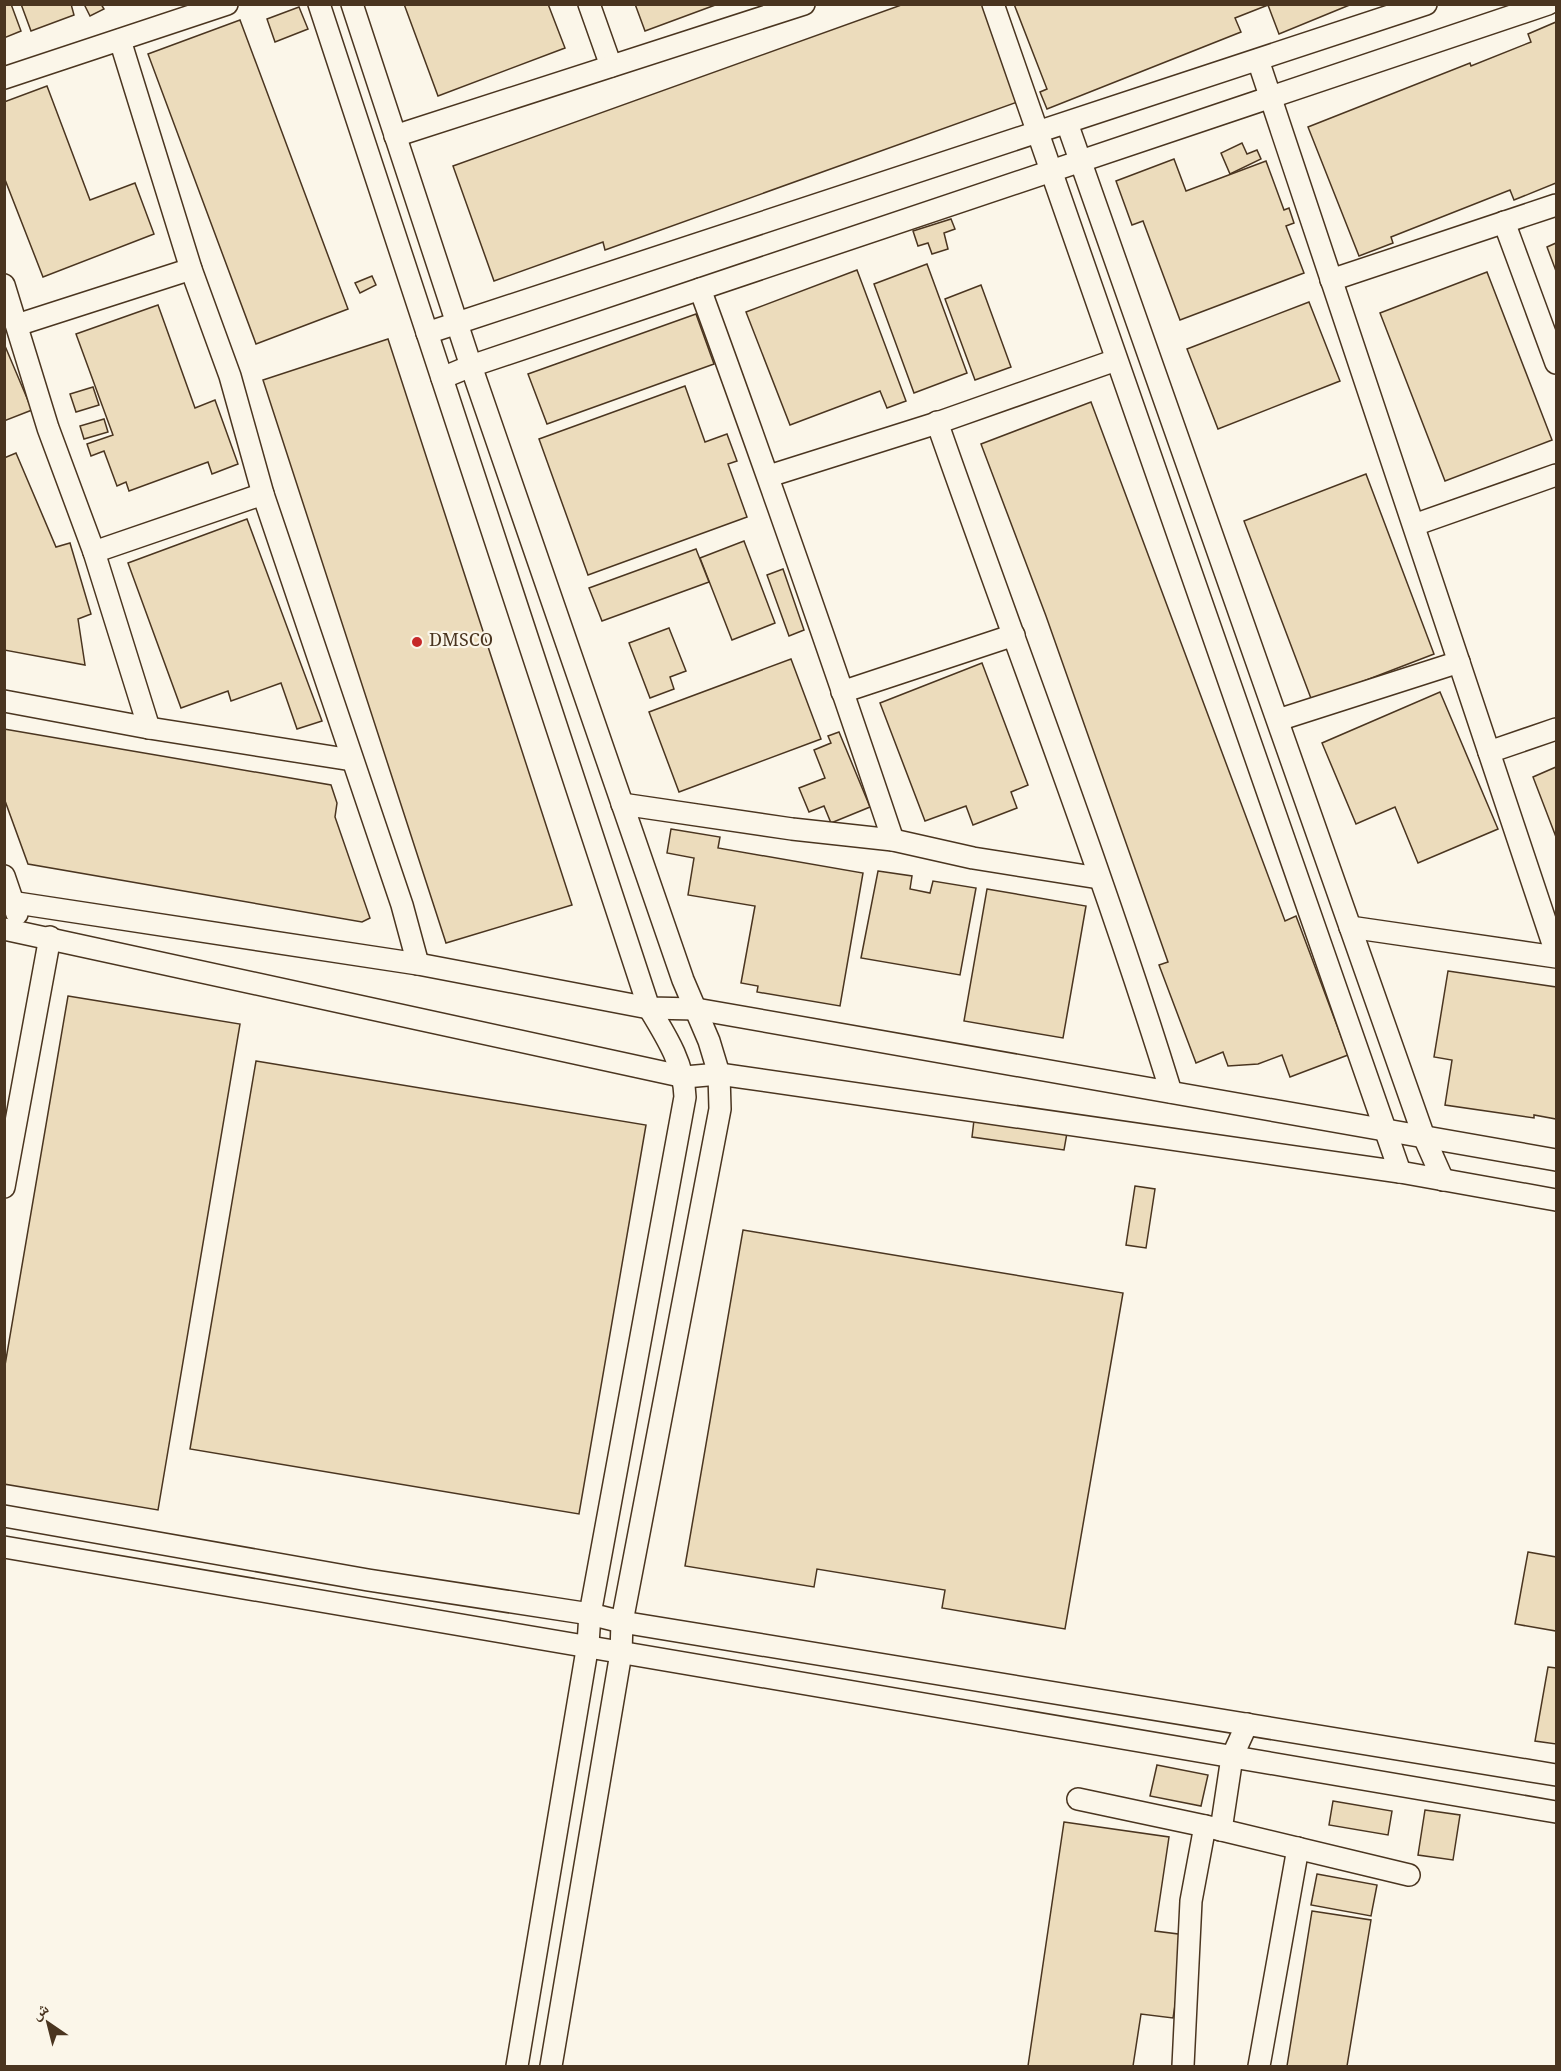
<svg xmlns="http://www.w3.org/2000/svg" width="1561" height="2071" viewBox="0 0 1561 2071" font-family="Georgia,'Noto Naskh Arabic',serif">
	<rect width="100%" height="100%" fill="#fbf6e9"/>
	<!-- building -->
	<g fill="#ecdcbc" stroke="#4a3520" stroke-width="1.5">
		<path d="M4,4H11L21,31L4,38Z"/>
		<path d="M21,4H71L74,15L31,31Z"/>
		<path d="M84,4H101L104,9L90,16Z"/>
		<path d="M404,4H548L565,48L438,96Z"/>
		<path d="M635,4H718L645,31Z"/>
		<path d="M904,4H989L1023,100L605,250L603,242L494,281L453,166Z"/>
		<path d="M1014,4H1352L1279,34L1268,5L1235,18L1241,32L1047,109L1040,92L1047,89Z"/>
		<path d="M299,7L308,29L275,42L267,19Z"/>
		<path d="M240,20L348,309L256,344L148,54Z"/>
		<path d="M1556,22V183L1514,200L1510,190L1391,237L1393,243L1359,256L1308,127L1470,63L1471,66L1531,42L1528,34Z"/>
		<path d="M47,86L90,200L135,183L154,234L43,277L4,177V102Z"/>
		<path d="M1242,143L1247,154L1257,150L1261,159L1230,174L1221,153Z"/>
		<path d="M1174,159L1186,191L1266,161L1284,210L1289,208L1294,223L1286,226L1304,273L1180,320L1143,221L1132,225L1116,181Z"/>
		<path d="M951,219L955,229L944,233L948,249L932,254L928,243L918,246L913,231Z"/>
		<path d="M1556,243V271L1547,247Z"/>
		<path d="M927,264L967,373L914,393L874,284Z"/>
		<path d="M857,270L906,401L887,408L880,391L790,425L746,312Z"/>
		<path d="M1487,272L1552,440L1445,481L1380,313Z"/>
		<path d="M372,276L376,285L360,293L355,283Z"/>
		<path d="M981,285L1011,367L975,380L945,299Z"/>
		<path d="M1309,302L1340,381L1218,429L1187,349Z"/>
		<path d="M158,305L195,408L215,400L238,464L212,474L208,462L129,491L126,482L117,486L104,451L91,456L87,444L113,435L76,334Z"/>
		<path d="M696,314L714,364L547,424L528,374Z"/>
		<path d="M388,339L572,905L446,943L263,380Z"/>
		<path d="M5,346L32,410L4,421V347Z"/>
		<path d="M685,386L705,442L727,434L737,461L728,464L747,517L588,575L539,439Z"/>
		<path d="M93,387L99,405L76,412L70,394Z"/>
		<path d="M1091,402L1285,921L1296,916L1348,1055L1290,1077L1282,1055L1258,1064L1228,1066L1223,1052L1196,1063L1159,965L1168,962L1046,616L981,444Z"/>
		<path d="M104,419L108,432L84,439L80,426Z"/>
		<path d="M16,453L56,547L70,543L91,614L78,619L85,665L4,650V458Z"/>
		<path d="M1366,474L1434,654L1312,701L1244,521Z"/>
		<path d="M247,519L322,721L297,729L281,683L231,701L228,691L181,708L128,563Z"/>
		<path d="M744,541L775,623L732,640L700,558Z"/>
		<path d="M696,549L709,582L602,621L589,588Z"/>
		<path d="M783,569L804,630L789,636L767,575Z"/>
		<path d="M669,628L686,671L670,677L674,689L650,698L629,643Z"/>
		<path d="M791,659L821,739L679,792L649,712Z"/>
		<path d="M982,663L1028,785L1011,792L1017,808L973,825L966,806L925,821L880,703Z"/>
		<path d="M1440,692L1498,829L1418,863L1395,807L1356,824L1322,743Z"/>
		<path d="M4,729L331,785L337,803L335,817L370,918L362,922L28,864L4,798Z"/>
		<path d="M839,732L870,807L831,823L824,806L809,812L799,788L825,778L814,750L831,743L828,736Z"/>
		<path d="M1556,767V837L1533,777Z"/>
		<path d="M671,829L720,837L718,848L863,873L840,1006L757,992L758,986L741,983L755,906L688,895L694,858L667,853Z"/>
		<path d="M878,871L912,876L910,889L930,893L933,881L976,888L960,975L861,958Z"/>
		<path d="M987,889L1086,906L1063,1038L964,1021Z"/>
		<path d="M1448,971L1556,987V1119L1534,1115V1118L1445,1105L1452,1060L1434,1057Z"/>
		<path d="M68,996L240,1024L158,1510L4,1484V1371Z"/>
		<path d="M256,1061L646,1125L579,1514L190,1449Z"/>
		<path d="M974,1120L1067,1133L1064,1150L972,1137Z"/>
		<path d="M1135,1186L1155,1189L1146,1248L1126,1245Z"/>
		<path d="M743,1230L1123,1293L1065,1629L942,1608L945,1590L817,1569L814,1587L685,1566Z"/>
		<path d="M1528,1552L1556,1557V1631L1515,1624Z"/>
		<path d="M1548,1667L1556,1668V1744L1535,1741Z"/>
		<path d="M1157,1765L1208,1775L1201,1806L1150,1796Z"/>
		<path d="M1333,1801L1392,1811L1388,1835L1329,1825Z"/>
		<path d="M1425,1810L1460,1815L1453,1860L1418,1855Z"/>
		<path d="M1064,1822L1169,1837L1155,1931L1186,1935L1173,2018L1141,2014L1133,2066H1028Z"/>
		<path d="M1317,1874L1377,1885L1371,1916L1311,1905Z"/>
		<path d="M1312,1911L1371,1920L1347,2066H1287Z"/>
	</g>
	<g fill="none" stroke-linecap="round" stroke-linejoin="round">
		<defs>
			<g id="minor">
				<path d="M319,4L649,1008C666,1036 684,1064 685,1097L590,1614L588,1644L517,2066"/>
				<path d="M352,4L471,366L683,980L709,1041L719,1074L720,1109L622,1622L621,1653L551,2066"/>
				<path d="M589,4L611,66"/>
				<path d="M993,4L1400,1172"/>
				<path d="M120,40L191,269L230,376L263,494L402,905L418,964"/>
				<path d="M1258,60L1556,953"/>
				<path d="M4,78L227,4"/>
				<path d="M1067,123L1424,1137L1443,1180"/>
				<path d="M395,136L804,4"/>
				<path d="M1504,222L1556,363"/>
				<path d="M1331,280L1556,205"/>
				<path d="M4,285L48,428L94,552L149,728"/>
				<path d="M700,289C767,472 831,656 893,840"/>
				<path d="M17,325L191,269"/>
				<path d="M427,333L1426,4"/>
				<path d="M442,378L471,366L1548,4"/>
				<path d="M937,422C1015,645 1101,866 1171,1092"/>
				<path d="M769,476L937,423L1116,360"/>
				<path d="M1414,525L1556,475"/>
				<path d="M94,552L263,494"/>
				<path d="M842,692L1014,635"/>
				<path d="M4,701L149,728L352,760"/>
				<path d="M1278,720L1459,662"/>
				<path d="M1489,752L1556,729"/>
				<path d="M622,804L792,829L893,840L973,858L1099,878"/>
				<path d="M4,876L17,914"/>
				<path d="M4,901L418,964L649,1008L696,1009L1556,1160"/>
				<path d="M1350,927L1556,957"/>
				<path d="M4,929L685,1077L719,1074L1400,1172L1556,1200"/>
				<path d="M4,1187L50,937"/>
				<path d="M4,1516L368,1580L590,1614L622,1622L1556,1775"/>
				<path d="M4,1547L1556,1812"/>
				<path d="M1078,1799L1205,1826L1409,1875"/>
				<path d="M1221,1830L1232,1757L1247,1724"/>
				<path d="M1183,2066L1191,1901L1205,1826"/>
				<path d="M1259,2066L1298,1848"/>
			</g>
		</defs>
		<!-- minor casing -->
		<use href="#minor" stroke="#4a3520" stroke-width="24"/>
		<!-- minor -->
		<use href="#minor" stroke="#fbf6e9" stroke-width="21"/>
	</g>
	<!-- markers -->
	<circle fill="#c62828" stroke="#fbf6e9" stroke-width="2" cx="417" cy="642" r="6"/>
	<g text-anchor="middle" dominant-baseline="central" stroke-width="4.5" stroke-linejoin="round" paint-order="stroke">
		<!-- poi labels -->
		<g font-size="18" fill="#4a3520" stroke="#fbf6e9" text-anchor="start">
			<text x="429" y="642">DMSCO</text>
		</g>
	</g>
	<!-- border -->
	<rect width="1561" height="2071" fill="none" stroke="#4a3520" stroke-width="12"/>
	<!-- north arrow -->
	<g transform="translate(48 2023) rotate(325)" stroke="#fbf6e9" stroke-width="4.5" paint-order="stroke">
	<path d="M0-4.5L10 22L0 15L-10 22Z" fill="#4a3520"/>
	<text y="-9" font-size="16" font-weight="bold" text-anchor="middle" fill="#4a3520">ش</text>
	</g>
</svg>
